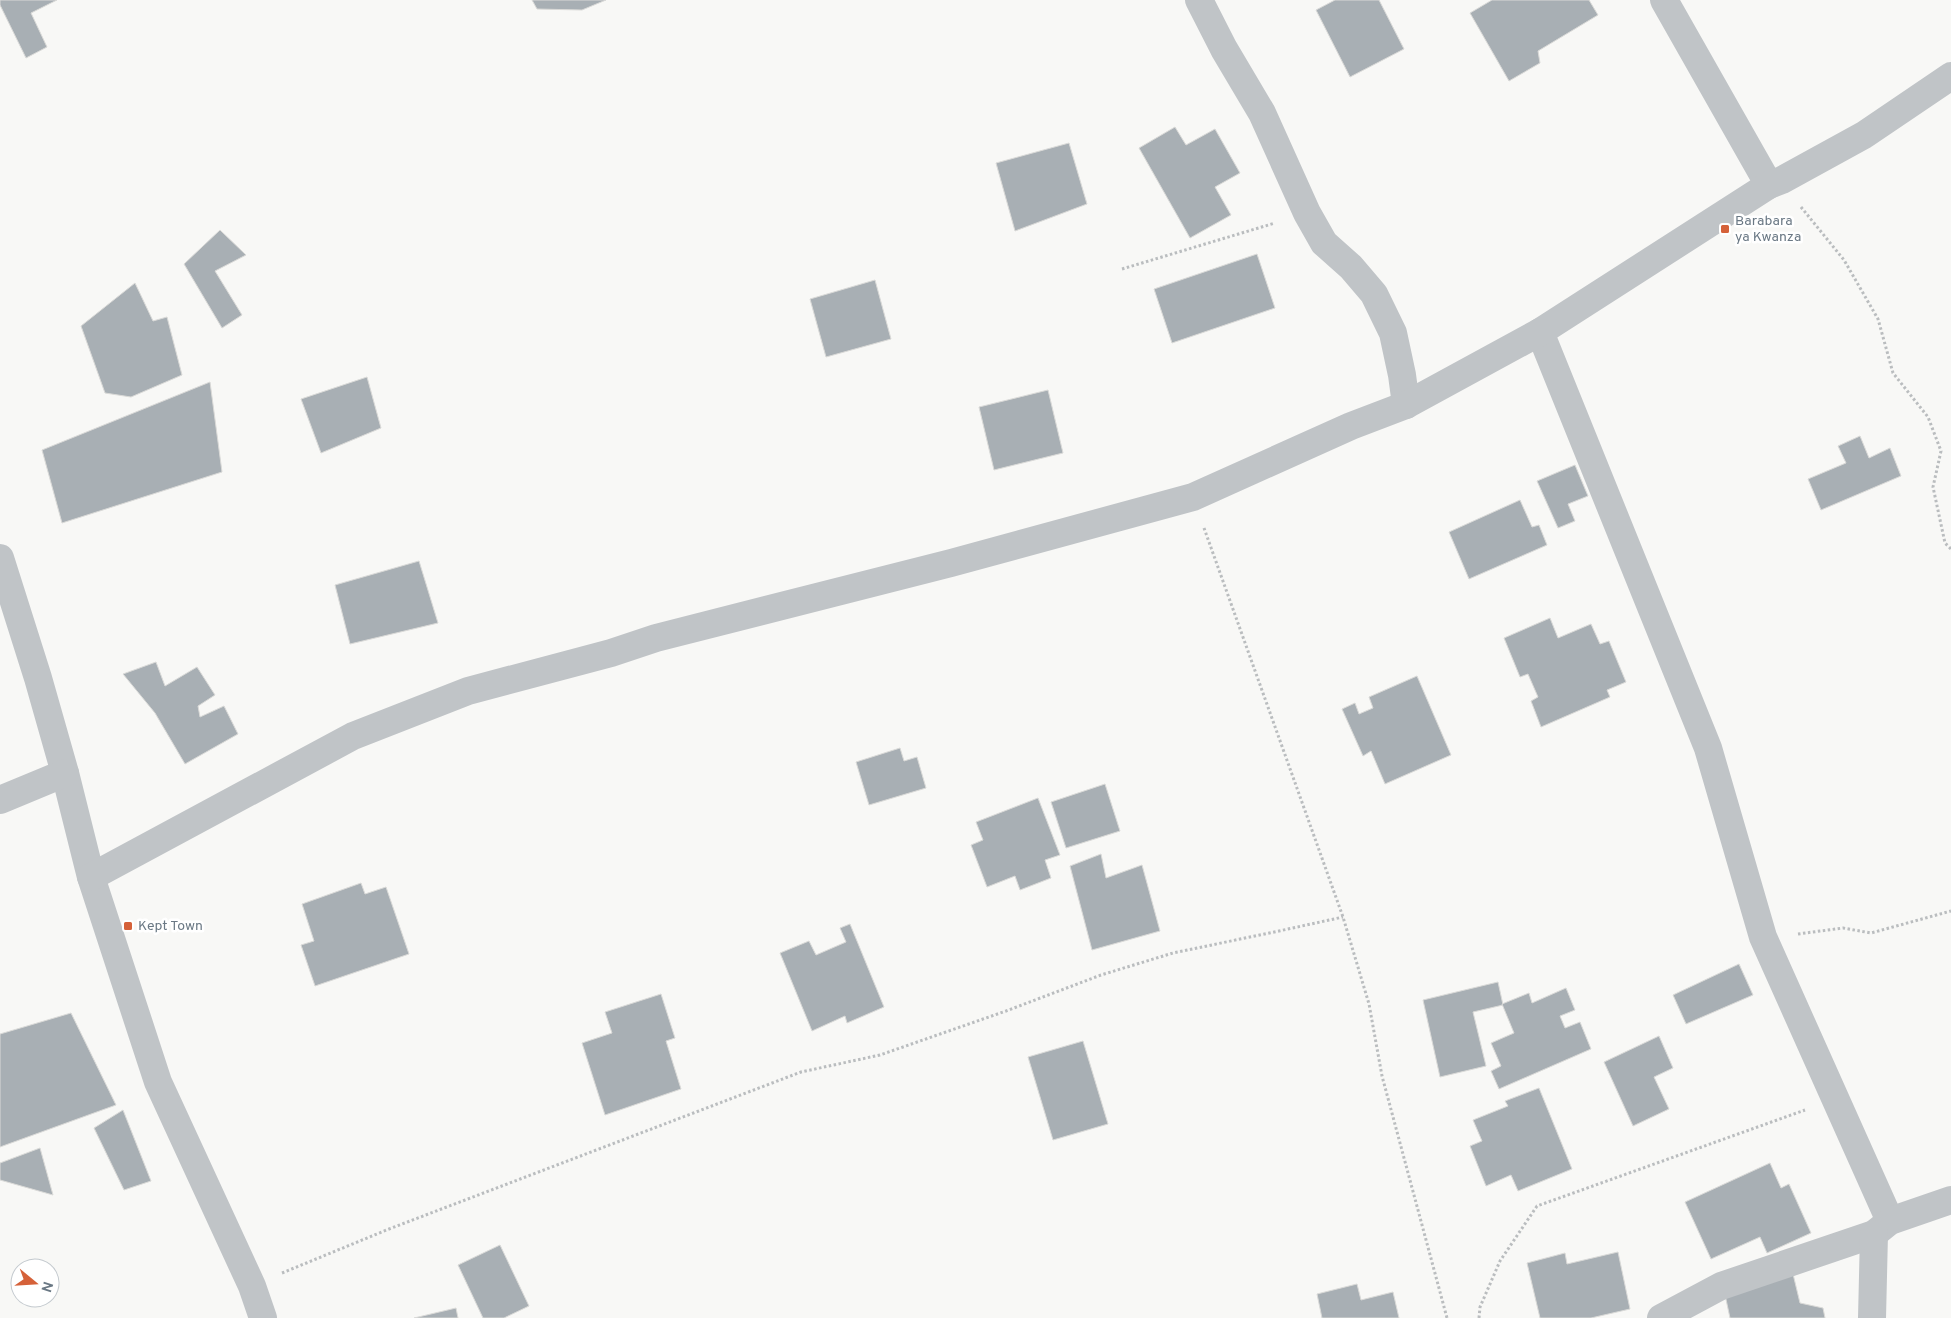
<svg xmlns="http://www.w3.org/2000/svg" width="1951" height="1318" viewBox="0 0 1951 1318" font-family="Overpass,sans-serif">
	<rect width="100%" height="100%" fill="#f8f8f6"/>
	<!-- building -->
	<g fill="#a8afb4" stroke="#dadad8">
		<path d="M0,0H57L31,13L47,47L26,58L0,5Z"/>
		<path d="M532,0H606L582,10L537,9Z"/>
		<path d="M1335,0H1379L1404,49L1350,77L1316,10Z"/>
		<path d="M1492,0H1589L1598,15L1538,51L1540,63L1509,81L1470,13Z"/>
		<path d="M1175,127L1186,145L1215,129L1240,173L1215,187L1231,215L1190,238L1139,148Z"/>
		<path d="M1069,143L1087,204L1015,231L996,163Z"/>
		<path d="M220,230L246,255L215,271L242,315L222,328L184,264Z"/>
		<path d="M1257,254L1275,308L1172,343L1154,289Z"/>
		<path d="M875,280L891,339L826,357L810,299Z"/>
		<path d="M135,283L153,321L167,317L182,375L131,397L105,393L81,326Z"/>
		<path d="M367,377L381,428L321,453L301,399Z"/>
		<path d="M210,382L222,472L62,523L42,450Z"/>
		<path d="M1048,390L1063,453L994,470L979,407Z"/>
		<path d="M1860,436L1869,458L1890,448L1901,476L1821,510L1808,479L1846,463L1838,446Z"/>
		<path d="M1575,465L1588,496L1568,504L1575,521L1558,528L1537,481Z"/>
		<path d="M1520,500L1532,527L1539,525L1547,545L1469,579L1449,532Z"/>
		<path d="M419,561L438,623L350,644L335,585Z"/>
		<path d="M1550,618L1558,638L1591,624L1600,644L1609,641L1626,682L1607,690L1610,697L1541,727L1531,701L1538,697L1528,674L1520,677L1504,638Z"/>
		<path d="M156,662L165,686L197,667L215,695L198,706L200,717L224,706L238,734L185,764L155,713L123,674Z"/>
		<path d="M1417,676L1451,755L1385,784L1371,751L1363,756L1342,709L1355,703L1359,714L1373,708L1369,697Z"/>
		<path d="M900,748L904,761L917,757L926,788L869,805L856,762Z"/>
		<path d="M1105,784L1120,831L1066,848L1051,802Z"/>
		<path d="M1038,798L1060,855L1045,860L1051,878L1020,890L1015,876L987,887L971,845L983,840L976,822Z"/>
		<path d="M1101,854L1106,878L1142,865L1160,931L1092,950L1070,866Z"/>
		<path d="M361,883L365,894L386,887L409,954L315,986L301,945L314,941L302,904Z"/>
		<path d="M850,924L884,1007L847,1023L845,1016L812,1031L780,953L809,941L816,955L846,942L840,928Z"/>
		<path d="M1739,964L1753,995L1686,1024L1673,995Z"/>
		<path d="M1498,982L1503,1005L1473,1012L1486,1066L1440,1077L1423,1000Z"/>
		<path d="M1566,988L1575,1010L1560,1016L1565,1028L1580,1022L1591,1049L1499,1089L1491,1071L1501,1066L1491,1043L1514,1033L1502,1004L1529,993L1532,1003Z"/>
		<path d="M661,994L675,1038L666,1041L681,1089L605,1115L582,1043L612,1033L605,1012Z"/>
		<path d="M71,1013L116,1105L0,1147V1034Z"/>
		<path d="M1659,1036L1673,1068L1654,1077L1669,1109L1633,1126L1604,1062Z"/>
		<path d="M1083,1041L1108,1124L1053,1140L1028,1057Z"/>
		<path d="M1539,1088L1572,1169L1518,1191L1511,1175L1486,1186L1470,1146L1482,1141L1473,1120L1508,1106L1505,1101Z"/>
		<path d="M123,1110L151,1181L124,1190L94,1128Z"/>
		<path d="M40,1148L53,1195L0,1180V1163Z"/>
		<path d="M1770,1163L1781,1188L1789,1184L1811,1233L1767,1253L1760,1237L1711,1259L1685,1202Z"/>
		<path d="M500,1245L529,1306L504,1318H483L458,1265Z"/>
		<path d="M1618,1252L1630,1309L1591,1318H1540L1527,1263L1565,1253L1567,1264Z"/>
		<path d="M1793,1274L1800,1303L1823,1308L1825,1318H1730L1724,1290Z"/>
		<path d="M1357,1284L1361,1300L1393,1292L1399,1318H1322L1317,1294Z"/>
		<path d="M456,1308L458,1318H414Z"/>
	</g>
	<g fill="none" stroke-linecap="round" stroke-linejoin="round">
		<!-- path -->
		<g stroke="#babdbf" stroke-width="3" stroke-dasharray="2.5 2.5" stroke-linecap="butt">
			<path d="M1801,207L1844,260L1878,319L1893,373L1928,417L1941,451L1933,487L1945,543L1951,549"/>
			<path d="M1122,269L1275,223"/>
			<path d="M1204,528L1343,917L1369,1004L1382,1076L1447,1318"/>
			<path d="M1798,934L1843,928L1871,933L1951,911"/>
			<path d="M282,1273L389,1229L801,1072L880,1055L1006,1011L1101,975L1173,953L1279,931L1343,917"/>
			<path d="M1479,1318L1480,1307L1500,1261L1537,1206L1805,1110"/>
		</g>
		<!-- street -->
		<g stroke="#c0c4c7" stroke-width="28">
			<path d="M1199,0L1224,49L1262,113L1307,213L1324,243L1351,267L1374,294L1393,333L1402,375L1406,405"/>
			<path d="M1664,0L1769,185"/>
			<path d="M1540,332L1708,748L1763,937L1890,1221"/>
			<path d="M0,558L38,678L65,773L91,877L158,1082L252,1286L263,1318"/>
			<path d="M0,800L65,773"/>
			<path d="M91,877L353,736L468,691L611,653L656,638L951,563L1193,497L1351,426L1406,405L1540,332L1769,185L1782,180L1864,135L1951,76"/>
			<path d="M1661,1318L1721,1286L1874,1234L1890,1221L1951,1200"/>
			<path d="M1872,1318L1874,1234"/>
		</g>
	</g>
	<!-- markers -->
	<g fill="#d56139" stroke="#fff" stroke-width="2">
		<rect x="1720" y="224" width="10" height="10" rx="2.5"/>
		<rect x="123" y="921" width="10" height="10" rx="2.5"/>
	</g>
	<g text-anchor="middle" dominant-baseline="central" stroke-width="5" stroke-linejoin="round" paint-order="stroke">
		<!-- poi labels -->
		<g font-size="14" fill="#6a7884" stroke="#fff" text-anchor="start">
			<text x="1735" y="221">Barabara<tspan x="1735" dy="16">ya Kwanza</tspan></text>
			<text x="138" y="926">Kept Town</text>
		</g>
	</g>
	<!-- north arrow -->
	<g transform="translate(35 1283) rotate(108)"><circle r="24" fill="#ffffff" stroke="#c3c9ce"/>
	<path d="M0-4L9 19L0 12L-9 19Z" fill="#d56139"/>
	<text y="-8" font-size="14" font-weight="bold" text-anchor="middle" fill="#6a7884">N</text>
	</g>
</svg>
